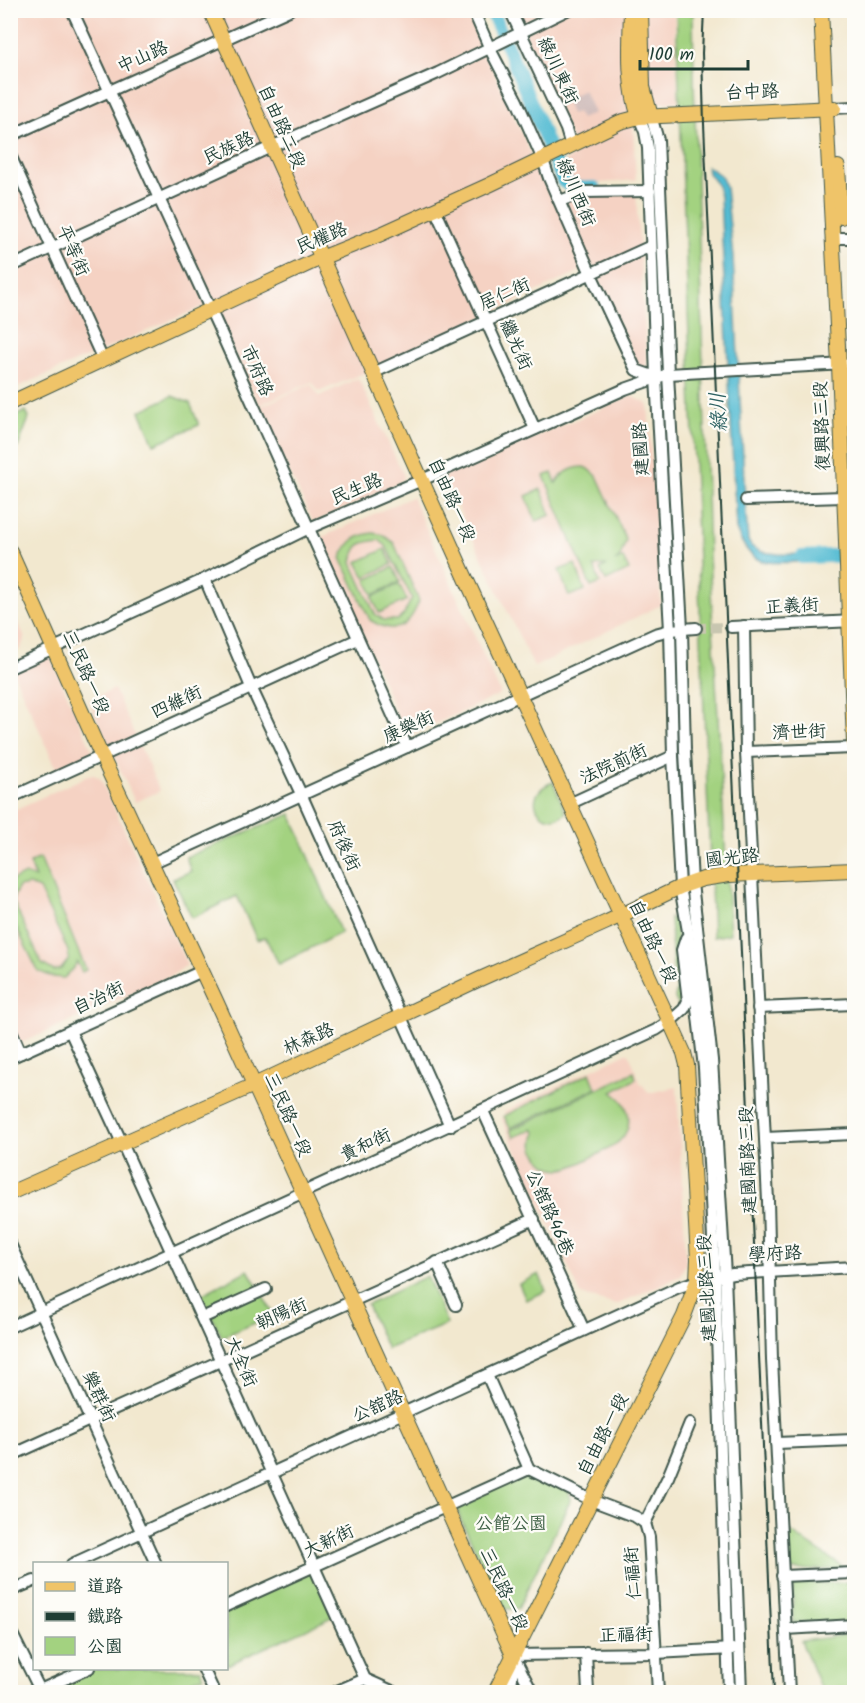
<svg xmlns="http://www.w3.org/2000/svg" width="865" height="1703" viewBox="0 0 865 1703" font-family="Kalam,'LXGW WenKai TC',sans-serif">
	<rect width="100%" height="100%" fill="#fdfcf7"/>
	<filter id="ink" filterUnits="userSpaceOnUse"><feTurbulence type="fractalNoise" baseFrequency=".0167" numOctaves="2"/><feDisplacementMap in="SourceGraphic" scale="12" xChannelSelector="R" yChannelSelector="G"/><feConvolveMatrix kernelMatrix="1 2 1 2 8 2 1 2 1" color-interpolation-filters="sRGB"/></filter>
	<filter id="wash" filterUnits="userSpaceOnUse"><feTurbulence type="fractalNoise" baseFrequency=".008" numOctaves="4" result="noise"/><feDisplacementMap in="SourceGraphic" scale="24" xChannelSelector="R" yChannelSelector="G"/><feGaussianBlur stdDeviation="1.35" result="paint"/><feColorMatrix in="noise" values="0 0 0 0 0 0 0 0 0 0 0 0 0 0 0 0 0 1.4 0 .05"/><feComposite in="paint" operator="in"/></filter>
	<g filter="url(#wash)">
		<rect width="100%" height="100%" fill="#f2e8cf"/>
		<!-- built -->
		<g fill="#f5d2c3">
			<path d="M11,11H466L550,195L636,193L647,369L638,367L593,265L367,372L319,392L312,382L259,405L209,304L11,390Z"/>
			<path d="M515,11H674L678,101L632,106L636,180L588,184L573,180L569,176L562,163L578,153Z"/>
			<path d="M358,378L404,476L400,483L316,522L312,520L259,407L311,384L319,396Z"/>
			<path d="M632,396L648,404L661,605L534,667L443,476Z"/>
			<path d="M412,497L501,694L406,737L322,537Z"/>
			<path d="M10,606L25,638L20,649L11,654Z"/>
			<path d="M49,654L94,754L57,770L11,667Z"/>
			<path d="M114,689L160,791L135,802L89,701Z"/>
			<path d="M92,774L100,778L187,965L171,976L19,1044L10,1026V812Z"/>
			<path d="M626,1053H629L640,1082L649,1093L677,1087L686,1262L680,1276L616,1305L581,1295L502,1120L505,1111Z"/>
		</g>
		<!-- industrial -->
		<path fill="#d1bfbd" d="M584,90L594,113L581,119L577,112L571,114L565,99Z"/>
		<!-- green -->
		<g fill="#a3d280" stroke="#61885a" stroke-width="1.5" fill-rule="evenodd">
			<path d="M676,11H693L694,83L709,556L730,934L713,937Z"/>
			<path d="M172,396L190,403L199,425L154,444L140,411Z"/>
			<path d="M26,411L29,418L18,447L11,451V418Z"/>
			<path d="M584,467L590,470L597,476L626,540L620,557L615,561L623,558L629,570L606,581L600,569L607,565L594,566L600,583L591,587L544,476L552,473L556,483C563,472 572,467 584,467Z"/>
			<path d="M541,489L551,515L536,521L526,496Z"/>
			<path d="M373,533L383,535L394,543L419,601C409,628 395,636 370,620L341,558C349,541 353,536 373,533ZM379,540L386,546L412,598L404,614L398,620H384L375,614L352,563C354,544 361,542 379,540Z"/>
			<path d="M385,549L392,564L365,577L357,562Z"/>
			<path d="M575,564L585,590L569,596L559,570Z"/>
			<path d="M393,567L400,582L373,595L366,580Z"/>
			<path d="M399,584L407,600L379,613L372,597Z"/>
			<path d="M553,782L566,813C542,831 518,795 553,782Z"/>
			<path d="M291,814L341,933L279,964L265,937L257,940L237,896L192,918L173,879L191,871L186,857Z"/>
			<path d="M40,858L86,970L82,972L77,962L73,969L64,978L52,977L38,971L11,917V881L25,874L35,878L30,863ZM29,885L39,889L68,951L69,959L61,969L54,971L42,964L13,901L14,896L19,887Z"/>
			<path d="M670,918L675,919L683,992V1000L679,1008L675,998L677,987L673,967Z"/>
			<path d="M634,1072L636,1079L612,1092C620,1098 625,1102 628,1113C633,1139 610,1149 590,1158C581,1163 570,1169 560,1169C543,1168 527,1150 536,1133L533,1129L514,1137L510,1130Z"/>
			<path d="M590,1073L596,1088L510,1128L504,1116Z"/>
			<path d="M248,1270L274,1315L222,1337L201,1295Z"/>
			<path d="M539,1274L546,1291L526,1300L519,1284Z"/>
			<path d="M427,1276L447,1324L387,1349L367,1305Z"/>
			<path d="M519,1471L568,1489L571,1499L518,1609H504L459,1516V1503Z"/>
			<path d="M786,1529L846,1569L788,1570Z"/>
			<path d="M314,1570L335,1616L227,1665L226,1609Z"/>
			<path d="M854,1582V1622L793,1623V1584Z"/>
			<path d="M854,1634V1692H822L801,1641Z"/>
			<path d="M93,1669H201L204,1676L164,1692H45Z"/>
		</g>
		<!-- water -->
		<path fill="#55bcd3" stroke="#3a7c84" stroke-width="1.5" d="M707,166L721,176L726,188L733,257L745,499L748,541L752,547L762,552L778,554L819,555V560C806,561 774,565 762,561C749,557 740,541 736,529L720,196L718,186L708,173Z"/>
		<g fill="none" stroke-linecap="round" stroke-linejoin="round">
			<!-- river -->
			<g stroke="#55bcd3" stroke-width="14">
				<path d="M491,10L510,53L563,181C574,189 582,189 594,188"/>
				<path d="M802,557L854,555"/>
			</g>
		</g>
	</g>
	<g filter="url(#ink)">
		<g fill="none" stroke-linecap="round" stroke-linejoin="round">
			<!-- minor-tunnel -->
			<path stroke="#c8c6b0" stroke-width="10" stroke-dasharray="10 5" stroke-linecap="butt" d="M696,628L731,627"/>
			<defs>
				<g id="minor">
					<path d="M72,10L217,324L407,747"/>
					<path d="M473,10L490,49L517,101L543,160L549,178L591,274L636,370L656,377"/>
					<path d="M510,10L566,129L571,146"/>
					<path d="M834,108L854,107"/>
					<path d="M651,116L658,140L668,374L682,629L685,751L692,883L712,1060L725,1275L741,1692"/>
					<path d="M639,117L645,132L648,148L656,377L670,630L673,756L680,887L688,931L704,1068L715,1276L729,1692"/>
					<path d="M10,136L289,10"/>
					<path d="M10,155L103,360"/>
					<path d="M560,201L584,192L650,191"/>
					<path d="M435,209L535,429"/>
					<path d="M833,238H854"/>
					<path d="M10,267L271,147L438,73L567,10"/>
					<path d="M373,373L651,246"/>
					<path d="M746,500L844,497L854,494"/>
					<path d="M205,579L251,687L302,796L450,1126"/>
					<path d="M744,626L746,752L768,1201L772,1360L789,1692"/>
					<path d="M731,627L854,621"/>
					<path d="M10,668L205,579L307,529L422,480L625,389L668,374L846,364"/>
					<path d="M746,752L854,748"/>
					<path d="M10,798L358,639"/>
					<path d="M569,804L673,756"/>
					<path d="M152,863L655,634L670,630L696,628"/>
					<path d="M758,1008L854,1004"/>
					<path d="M10,1028L21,1053"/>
					<path d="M70,1031L122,1143L365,1679L394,1692"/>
					<path d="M10,1058L202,971"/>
					<path d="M483,1111L584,1330"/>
					<path d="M765,1138L854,1134"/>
					<path d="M10,1244L156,1564"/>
					<path d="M437,1262L456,1305"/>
					<path d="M202,1318L266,1289"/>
					<path d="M10,1327L656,1030L674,1018L684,1009L688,1001L682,950L686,938"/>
					<path d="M487,1375L529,1469"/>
					<path d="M776,1443L854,1440"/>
					<path d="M10,1456L534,1219"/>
					<path d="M645,1523L649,1537L658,1692"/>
					<path d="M645,1523L668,1477L690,1423"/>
					<path d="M72,1564L679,1287L704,1279L733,1274L854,1267"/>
					<path d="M782,1576L854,1573"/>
					<path d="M10,1591L34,1581"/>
					<path d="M226,1606L529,1469L591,1500L636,1517L645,1523"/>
					<path d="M786,1629L854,1625"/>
					<path d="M10,1630L41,1692"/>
					<path d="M586,1653L588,1692"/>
					<path d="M513,1655L656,1653L732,1649"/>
					<path d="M513,1655L532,1692"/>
					<path d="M203,1668L214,1692"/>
					<path d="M40,1690L89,1668"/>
					<path d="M335,1692L365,1679"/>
					<path d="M511,1692L513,1659"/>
				</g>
				<g id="major">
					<path d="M210,10L468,583L670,1022L684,1053L687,1065L698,1259L697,1281L684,1316L495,1692"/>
					<path d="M631,10C630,47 627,81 639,117"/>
					<path d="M641,10L643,87L651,116"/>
					<path d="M821,10L839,365L854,743"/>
					<path d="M838,167L841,217"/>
					<path d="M10,403L321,258L381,234L489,185L620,122L639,117L834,108"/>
					<path d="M10,551L102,757L216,1001L513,1655"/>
					<path d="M10,1193L254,1085L480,979L607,922L680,887L703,879L729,875L854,870"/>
				</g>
			</defs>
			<!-- minor casing -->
			<use href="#minor" stroke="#3f574b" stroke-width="14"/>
			<!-- major casing -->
			<use href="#major" stroke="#3f574b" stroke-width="16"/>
			<!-- minor -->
			<use href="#minor" stroke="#fff" stroke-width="10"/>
			<!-- major -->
			<use href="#major" stroke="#efc469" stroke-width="14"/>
			<!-- rail -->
			<path stroke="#1f3d34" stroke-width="2" d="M704,10L702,53L704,124L774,1692"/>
		</g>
	</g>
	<g text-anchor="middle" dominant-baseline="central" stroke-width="4.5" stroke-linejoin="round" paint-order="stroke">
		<!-- street labels -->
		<g font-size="18" fill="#1f3d34" stroke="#fdfcf7">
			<text transform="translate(143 58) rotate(-24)">中山路</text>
			<text transform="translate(557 71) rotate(65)">綠川東街</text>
			<text transform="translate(752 93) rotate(-2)">台中路</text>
			<text transform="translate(281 127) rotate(66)">自由路二段</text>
			<text transform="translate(229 149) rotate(-25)">民族路</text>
			<text transform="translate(575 193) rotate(67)">綠川西街</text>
			<text transform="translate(322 239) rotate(-23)">民權路</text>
			<text transform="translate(72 251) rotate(66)">平等街</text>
			<text transform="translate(505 295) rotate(-24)">居仁街</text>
			<text transform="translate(515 345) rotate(66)">繼光街</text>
			<text transform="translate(256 371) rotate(66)">市府路</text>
			<text transform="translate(823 426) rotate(-92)">復興路三段</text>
			<text transform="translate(642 449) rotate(-93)">建國路</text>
			<text transform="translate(357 490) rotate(-23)">民生路</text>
			<text transform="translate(451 500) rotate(66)">自由路一段</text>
			<text transform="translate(792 607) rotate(-3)">正義街</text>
			<text transform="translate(85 673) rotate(66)">三民路一段</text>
			<text transform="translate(177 703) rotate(-25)">四維街</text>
			<text transform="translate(409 728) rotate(-24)">康樂街</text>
			<text transform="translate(799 733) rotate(-2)">濟世街</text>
			<text transform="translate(614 765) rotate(-25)">法院前街</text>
			<text transform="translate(343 846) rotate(66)">府後街</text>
			<text transform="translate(732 859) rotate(-6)">國光路</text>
			<text transform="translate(652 942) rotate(65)">自由路一段</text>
			<text transform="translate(99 999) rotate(-25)">自治街</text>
			<text transform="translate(309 1040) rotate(-24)">林森路</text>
			<text transform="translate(287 1115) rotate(66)">三民路一段</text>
			<text transform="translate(366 1146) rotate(-25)">貴和街</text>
			<text transform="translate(749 1160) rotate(-92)">建國南路三段</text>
			<text transform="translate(549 1213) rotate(66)">公舘路46巷</text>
			<text transform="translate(775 1255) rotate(-3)">學府路</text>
			<text transform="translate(708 1288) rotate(-93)">建國北路三段</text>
			<text transform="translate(282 1315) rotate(-24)">朝陽街</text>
			<text transform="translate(240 1362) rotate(66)">大全街</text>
			<text transform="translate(98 1397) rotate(65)">樂群街</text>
			<text transform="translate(378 1407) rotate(-24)">公舘路</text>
			<text transform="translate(604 1435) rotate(-63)">自由路一段</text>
			<text transform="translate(329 1542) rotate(-25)">大新街</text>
			<text transform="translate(634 1573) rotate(-94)">仁福街</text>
			<text transform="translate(503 1590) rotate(65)">三民路一段</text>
			<text transform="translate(626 1636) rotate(-1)">正福街</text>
		</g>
		<!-- park labels -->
		<g font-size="18" fill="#406247" stroke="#fdfcf7">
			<text x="511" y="1524">公館公園</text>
		</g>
		<!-- water labels -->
		<g font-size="20" font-style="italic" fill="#2f6364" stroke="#fdfcf7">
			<text transform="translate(720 412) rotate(-93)">綠川</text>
		</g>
	</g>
	<!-- margin -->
	<rect width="865" height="1703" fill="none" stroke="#fdfcf7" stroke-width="36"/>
	<!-- legend -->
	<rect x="33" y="1562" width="195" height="108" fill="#fdfcf7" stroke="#a4b0a9" stroke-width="1.5"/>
	<rect x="45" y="1582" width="30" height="9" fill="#efc469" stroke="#a4b0a9" stroke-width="1.5"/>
	<text x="87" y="1592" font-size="18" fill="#1f3d34">道路</text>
	<rect x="45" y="1612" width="30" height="9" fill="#1f3d34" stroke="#a4b0a9" stroke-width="1.5"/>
	<text x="87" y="1622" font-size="18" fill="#1f3d34">鐵路</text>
	<rect x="45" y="1637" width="30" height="18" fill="#a3d280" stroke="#a4b0a9" stroke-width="1.5"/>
	<text x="87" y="1652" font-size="18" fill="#1f3d34">公園</text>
	<!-- scale -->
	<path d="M640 60v9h108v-9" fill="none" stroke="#1f3d34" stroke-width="3"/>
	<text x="649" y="60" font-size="18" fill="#1f3d34" stroke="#fdfcf7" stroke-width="4.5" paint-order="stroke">100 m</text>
</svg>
